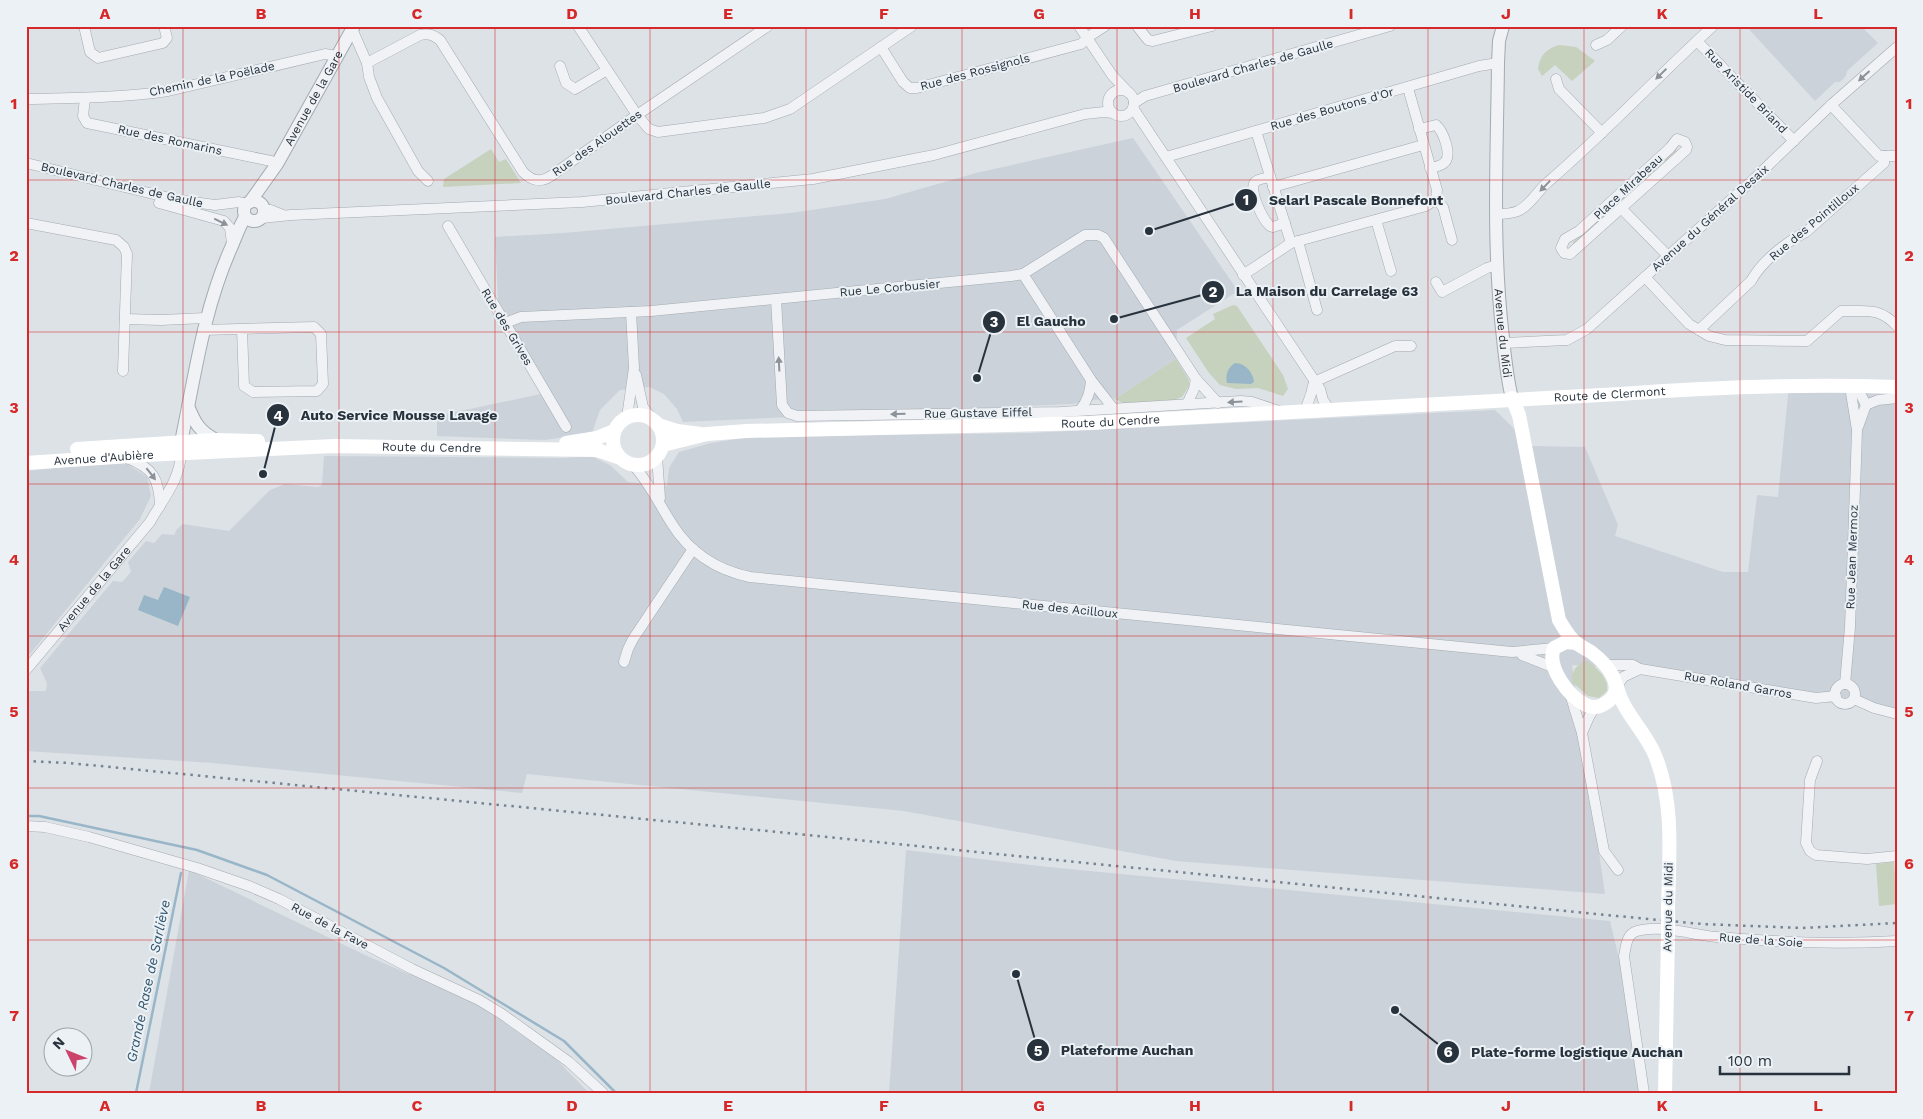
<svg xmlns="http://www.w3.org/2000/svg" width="1923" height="1119" viewBox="0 0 1923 1119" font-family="'Work Sans',sans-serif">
	<rect width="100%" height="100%" fill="#dde2e7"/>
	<!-- built -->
	<g fill="#cbd2d9">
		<path d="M1746,26H1861L1878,43L1847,71L1846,76L1840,82H1835L1815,101Z"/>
		<path d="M1133,138L1238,291L1177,330L1176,359L1115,399L1112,397L1072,404L683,422L677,409L664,394L649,387L620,390L600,410L592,433L544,440L437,436V416L550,392L498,300L495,237L563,233L791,213L885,199L976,173Z"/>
		<path d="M1897,384V709L1761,696L1710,675L1572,665L1605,894L1176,861L904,811L527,774L522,793L213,763L26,751V691H46L47,683L40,668L113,581L122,582L131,572L128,562L146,541L154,543L162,534L174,535L177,529L183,524L229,531L270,490L285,484L318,487L322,485L324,456L564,458L591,456L610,465L628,482L667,486L669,468L679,452L711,443L749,437L1029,433L1495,410L1532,446L1585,447L1618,525L1615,536L1723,572H1748L1757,495L1778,497L1789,385Z"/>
		<path d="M123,461L147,477L151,496L140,519L26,659V471Z"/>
		<path d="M906,850L1048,867L1610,921L1629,1000L1641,1093H889Z"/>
		<path d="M189,870L365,955L476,1003L554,1057L589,1093H149Z"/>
	</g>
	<!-- green -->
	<g fill="#c6d1be">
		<path d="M1559,45L1576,47L1595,61L1572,81L1555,65L1542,76L1538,69C1540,55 1546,49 1559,45Z"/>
		<path d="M491,149L499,162L506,159L521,183L443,187L444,179Z"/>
		<path d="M1674,149L1677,151L1676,153L1573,246V242Z"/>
		<path d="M1233,305L1237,306L1283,375L1288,389L1283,396L1258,388L1236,389L1220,385L1209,373L1186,338L1215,319L1213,314Z"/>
		<path d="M1176,359L1189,380V386L1182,397L1174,400L1123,403L1115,399Z"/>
		<path d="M1587,661C1597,668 1609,678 1607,691L1599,698L1588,696L1572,682C1571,671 1577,664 1587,661Z"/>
		<path d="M1894,862L1897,904L1879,906L1876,864Z"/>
	</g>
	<!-- water -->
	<g fill="#98b6c7">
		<path d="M1235,363C1246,363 1253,373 1254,382L1251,384L1227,383C1225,375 1228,367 1235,363Z"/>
		<path d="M164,587L190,597L178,626L138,610L144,595L158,600Z"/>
	</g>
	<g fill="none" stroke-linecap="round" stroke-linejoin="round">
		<!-- stream -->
		<g stroke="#98b6c7" stroke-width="2.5">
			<path d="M26,816H39L197,850L267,875L444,968L564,1041L616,1093"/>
			<path d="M136,1093L181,873"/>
		</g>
		<defs>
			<g id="minor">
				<path d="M84,26L90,52L98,58L163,43L167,38L164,26"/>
				<path d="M578,26L637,115L649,129L658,132L764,118L790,109L912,26"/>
				<path d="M1079,26L1112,75L1128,92"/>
				<path d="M1137,26L1148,40L1153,41L1212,26"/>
				<path d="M352,29L367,63L369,77L377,98L418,171L428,181"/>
				<path d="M1697,41L1794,141"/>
				<path d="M1596,45L1607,40L1622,26"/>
				<path d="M881,47L903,82L910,88H917L1081,44L1091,35L1105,26"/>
				<path d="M367,63L420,35C429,33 433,35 440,40L523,172C532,181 540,183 551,176L637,115L768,26"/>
				<path d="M560,66L566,83L575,89L607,70"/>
				<path d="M1556,79L1559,89L1602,133"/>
				<circle cx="1121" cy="103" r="13"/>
				<path d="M85,98L83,116L87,123L271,161L277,164"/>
				<path d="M26,99C74,98 121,98 168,91L325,54L337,56"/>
				<path d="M1134,103L1145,96L1390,26"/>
				<path d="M1831,105L1879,156H1897"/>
				<path d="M1133,108L1320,389L1323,400L1329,409"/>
				<path d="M1419,129L1436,125C1443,131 1452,154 1445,162C1442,166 1435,167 1430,168"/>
				<path d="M1256,131L1291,243"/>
				<path d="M1677,139L1685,142L1687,147L1686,150L1570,254L1564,253L1561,248L1565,239L1579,231L1670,148Z"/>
				<path d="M1166,157L1479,66L1498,63"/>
				<path d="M26,163L178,200L215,205L239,202L247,204"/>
				<path d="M1270,177C1266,178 1258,179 1255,182C1248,190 1263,220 1270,226L1273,227L1285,223"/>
				<path d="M1273,187L1423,145"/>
				<path d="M1436,199L1443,207L1452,240"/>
				<path d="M159,203L224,221L230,228L232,243"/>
				<path d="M1621,208L1668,256"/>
				<path d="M264,210H271L283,215"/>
				<path d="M1496,214C1503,214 1511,214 1518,211C1531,205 1538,190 1548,182C1605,133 1657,77 1713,26"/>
				<path d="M262,218L291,215L582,202L813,179L934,155L1085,114L1104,112L1113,113"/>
				<path d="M1376,220L1391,271"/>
				<path d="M26,223L116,240L124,247L127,254L123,371"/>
				<path d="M448,226L566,427"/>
				<path d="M1298,241L1317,310"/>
				<path d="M1023,274L1085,235H1098L1104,238L1196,379L1218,403"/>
				<path d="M1243,275L1291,243L1426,206L1436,199L1437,190L1408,88"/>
				<path d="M1645,277L1689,324L1709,336L1725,340L1807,341L1841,311C1866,312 1878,306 1897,326"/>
				<path d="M1436,282L1442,292L1487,268L1497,265"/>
				<path d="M776,299L782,405L788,413L797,416L1060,412L1241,401L1252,402L1279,411"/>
				<path d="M125,319L161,320L205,318"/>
				<path d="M505,323L521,317L651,311L1011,276L1023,274L1091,380L1113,408"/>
				<path d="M203,330L314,327L321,334L323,384L317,391L253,392L244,386L242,329"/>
				<path d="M1699,330L1751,281C1762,261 1786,242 1806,232L1884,163L1885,156"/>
				<path d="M1504,343L1567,340L1587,329L1755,178L1831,105L1897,47"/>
				<path d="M636,375L643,407L653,420"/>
				<path d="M1314,382L1395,346H1411"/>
				<path d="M1851,386L1860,393L1866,405L1858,427"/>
				<path d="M1187,404L1194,389L1196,379"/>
				<path d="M1866,405L1878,400L1897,398"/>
				<path d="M1080,410C1088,400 1090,392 1091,380"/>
				<path d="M1305,411L1311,394L1314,382"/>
				<path d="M627,417L634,368L631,312"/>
				<path d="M657,457L660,498"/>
				<path d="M127,458C153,468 159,478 160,506"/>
				<path d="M634,466C650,484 659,504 672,524C690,553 717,570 750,577L1512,652L1554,648"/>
				<path d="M1522,655L1555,668"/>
				<path d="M624,662L628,649L633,639L693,549"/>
				<path d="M1605,665H1633L1640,669L1816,698L1836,696"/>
				<path id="s1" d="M26,670L150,522C163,499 180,480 181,453"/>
				<path d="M1845,684L1850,627L1856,461L1857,430L1851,393L1860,386"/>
				<circle cx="1845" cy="694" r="10"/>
				<path d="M1617,687L1623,677L1640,669"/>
				<path d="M1570,694L1582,733"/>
				<path d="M1854,699L1874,708L1897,714"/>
				<path d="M1595,707L1589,717L1582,733L1604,851L1618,870"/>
				<path d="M1817,761L1810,780L1806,843L1810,851L1816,855L1867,859L1897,856"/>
				<path d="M26,826L45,827L89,837L197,868L249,886L279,899L412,969L479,1000L502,1014L569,1062L603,1093"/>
				<path d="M1644,1093L1624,956C1626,947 1626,934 1637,931C1660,924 1693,935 1717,937C1779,942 1835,945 1897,941"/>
			</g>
			<g id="tertiary">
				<path id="s2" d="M1503,26L1499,41L1498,63C1497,155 1492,246 1503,338C1505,358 1507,379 1512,398"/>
				<circle cx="254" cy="211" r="10"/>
				<path id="s3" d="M250,202L277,164L354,26"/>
				<path d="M188,406C195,423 199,431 216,440"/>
				<path d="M181,451V442C195,376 203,311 231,248C236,237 239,227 245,217"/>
			</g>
		</defs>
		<!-- minor casing -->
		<use href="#minor" stroke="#a3aab1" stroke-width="11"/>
		<!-- tertiary casing -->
		<use href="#tertiary" stroke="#a3aab1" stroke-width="14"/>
		<!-- minor -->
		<use href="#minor" stroke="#f0f2f5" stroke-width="10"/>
		<!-- tertiary -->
		<use href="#tertiary" stroke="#f0f2f5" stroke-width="12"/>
		<!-- secondary -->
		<g stroke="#fff" stroke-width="14">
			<path d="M1512,398L1519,415L1559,620C1564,628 1568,636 1575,642C1580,646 1586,649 1591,652C1607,664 1630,690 1604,704C1598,708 1592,708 1586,705C1569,697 1546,667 1554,648L1566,642L1576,643"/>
			<circle cx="638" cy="440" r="25"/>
			<path d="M658,425L677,431L701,434"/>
			<path d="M566,443L597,438L614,431"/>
			<path id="s4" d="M663,445L707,434L747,431L1090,423L1620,394C1712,387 1804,384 1897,387"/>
			<path d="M77,449L216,440L258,441"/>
			<path id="s5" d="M26,463L145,455L334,446L597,450L618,457"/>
			<path d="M1617,687C1623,712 1644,730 1654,753C1675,801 1669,857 1668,908"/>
			<path d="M1665,1093L1668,935"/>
		</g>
		<!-- rail -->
		<path stroke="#778490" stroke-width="2.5" stroke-dasharray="2.5 5" stroke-linecap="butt" d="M26,761L69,763L777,832L1617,916L1702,924L1802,928L1897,923"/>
		<!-- secondary-bridge -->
		<path stroke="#fff" stroke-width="14" d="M1668,935V908"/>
	</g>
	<!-- one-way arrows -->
	<defs><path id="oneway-solid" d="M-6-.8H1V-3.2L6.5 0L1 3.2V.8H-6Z" transform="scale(1.25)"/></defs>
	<g fill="#8c9299">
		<use href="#oneway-solid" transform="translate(1661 74) rotate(136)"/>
		<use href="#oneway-solid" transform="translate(1864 76) rotate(138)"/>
		<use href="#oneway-solid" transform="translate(1545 186) rotate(134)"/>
		<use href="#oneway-solid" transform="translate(221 222) rotate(26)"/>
		<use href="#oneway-solid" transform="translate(779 364) rotate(-93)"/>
		<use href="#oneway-solid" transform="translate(1235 402) rotate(177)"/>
		<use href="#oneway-solid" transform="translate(898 414) rotate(179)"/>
		<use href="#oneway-solid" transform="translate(151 474) rotate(52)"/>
	</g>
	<!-- grid -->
	<path fill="none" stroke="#d62828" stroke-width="1" stroke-opacity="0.55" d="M183,26V1093M339,26V1093M495,26V1093M650,26V1093M806,26V1093M962,26V1093M1117,26V1093M1273,26V1093M1428,26V1093M1584,26V1093M1740,26V1093M26,180H1897M26,332H1897M26,484H1897M26,636H1897M26,788H1897M26,940H1897"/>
	<g text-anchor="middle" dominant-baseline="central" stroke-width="4" stroke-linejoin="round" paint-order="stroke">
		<!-- street labels -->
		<g font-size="12" fill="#27323d" stroke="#ecf1f5">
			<text transform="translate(1253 66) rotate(-16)">Boulevard Charles de Gaulle</text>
			<text transform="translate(975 72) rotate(-15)">Rue des Rossignols</text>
			<text transform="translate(212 79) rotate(-12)">Chemin de la Poëlade</text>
			<text transform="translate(1746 91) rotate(46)">Rue Aristide Briand</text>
			<text stroke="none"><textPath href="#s3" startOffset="122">Avenue de la Gare</textPath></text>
			<text transform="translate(1332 109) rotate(-16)">Rue des Boutons d'Or</text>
			<text transform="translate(170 140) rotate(12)">Rue des Romarins</text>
			<text transform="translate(597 143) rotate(-35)">Rue des Alouettes</text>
			<text transform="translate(122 185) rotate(13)">Boulevard Charles de Gaulle</text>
			<text transform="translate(1628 187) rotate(-43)">Place Mirabeau</text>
			<text transform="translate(688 192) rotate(-6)">Boulevard Charles de Gaulle</text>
			<text transform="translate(1710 218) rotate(-42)">Avenue du Général Desaix</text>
			<text transform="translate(1814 222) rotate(-40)">Rue des Pointilloux</text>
			<text transform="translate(890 288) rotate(-5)">Rue Le Corbusier</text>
			<text transform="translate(507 327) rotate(59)">Rue des Grives</text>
			<text stroke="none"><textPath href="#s2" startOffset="308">Avenue du Midi</textPath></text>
			<text stroke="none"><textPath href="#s4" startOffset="949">Route de Clermont</textPath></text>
			<text transform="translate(978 413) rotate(-1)">Rue Gustave Eiffel</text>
			<text stroke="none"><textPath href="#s4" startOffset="449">Route du Cendre</textPath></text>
			<text stroke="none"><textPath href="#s5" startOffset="406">Route du Cendre</textPath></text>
			<text stroke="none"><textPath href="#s5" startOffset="78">Avenue d'Aubière</textPath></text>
			<text transform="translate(1852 557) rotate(-88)">Rue Jean Mermoz</text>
			<text stroke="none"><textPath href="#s1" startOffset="106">Avenue de la Gare</textPath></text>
			<text transform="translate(1070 609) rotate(6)">Rue des Acilloux</text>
			<text transform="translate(1738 685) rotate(10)">Rue Roland Garros</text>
			<text transform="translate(1668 907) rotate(-89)">Avenue du Midi</text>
			<text transform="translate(330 926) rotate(28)">Rue de la Fave</text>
			<text transform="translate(1761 940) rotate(4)">Rue de la Soie</text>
		</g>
		<!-- water labels -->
		<g font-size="14" font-style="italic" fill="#325770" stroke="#ecf1f5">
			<text transform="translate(148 981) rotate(-78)">Grande Rase de Sarliève</text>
		</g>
	</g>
	<!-- callouts -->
	<path fill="none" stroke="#27323d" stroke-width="2" d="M1149 231L1246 200M1114 319L1213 292M977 378L994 322M263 474L278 415M1016 974L1038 1050M1395 1010L1448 1052"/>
	<g fill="#27323d" stroke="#ecf1f5" stroke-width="2">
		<circle cx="1149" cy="231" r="5"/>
		<circle cx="1114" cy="319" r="5"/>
		<circle cx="977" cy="378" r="5"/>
		<circle cx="263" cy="474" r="5"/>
		<circle cx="1016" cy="974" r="5"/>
		<circle cx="1395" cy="1010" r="5"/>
		<circle cx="1246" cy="200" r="12"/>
		<circle cx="1213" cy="292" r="12"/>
		<circle cx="994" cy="322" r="12"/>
		<circle cx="278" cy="415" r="12"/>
		<circle cx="1038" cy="1050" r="12"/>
		<circle cx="1448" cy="1052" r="12"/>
	</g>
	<g font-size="15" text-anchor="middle" font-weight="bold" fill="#fff">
		<text x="1246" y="205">1</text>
		<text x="1213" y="297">2</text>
		<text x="994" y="327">3</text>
		<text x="278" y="421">4</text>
		<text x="1038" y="1056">5</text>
		<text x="1448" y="1057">6</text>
	</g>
	<g font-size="14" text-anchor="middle" font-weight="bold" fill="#27323d" stroke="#ecf1f5" stroke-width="4" stroke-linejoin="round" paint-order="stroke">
		<text x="1356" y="205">Selarl Pascale Bonnefont</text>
		<text x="1327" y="296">La Maison du Carrelage 63</text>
		<text x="1051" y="326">El Gaucho</text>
		<text x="399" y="420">Auto Service Mousse Lavage</text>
		<text x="1127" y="1055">Plateforme Auchan</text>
		<text x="1577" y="1057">Plate-forme logistique Auchan</text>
	</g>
	<!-- border -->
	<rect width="1923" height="1119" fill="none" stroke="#ecf1f5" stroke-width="55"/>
	<!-- north arrow -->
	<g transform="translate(68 1052) rotate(313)"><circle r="24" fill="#ecf1f5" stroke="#9da5ab"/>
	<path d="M0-4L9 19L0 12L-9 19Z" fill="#cb426b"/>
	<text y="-8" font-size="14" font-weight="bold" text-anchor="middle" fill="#27323d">N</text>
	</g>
	<!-- scale -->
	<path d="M1720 1066v8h129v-8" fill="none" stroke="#27323d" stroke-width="2.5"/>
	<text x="1728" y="1066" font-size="15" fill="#27323d" stroke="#ecf1f5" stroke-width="4" paint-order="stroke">100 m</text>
	<rect x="28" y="28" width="1868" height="1064" fill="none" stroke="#d62828" stroke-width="2"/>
	<g font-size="16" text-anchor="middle" font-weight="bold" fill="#d62828">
		<text x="105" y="19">A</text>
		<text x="261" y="19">B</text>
		<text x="417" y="19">C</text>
		<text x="572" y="19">D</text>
		<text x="728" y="19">E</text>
		<text x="884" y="19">F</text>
		<text x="1039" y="19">G</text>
		<text x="1195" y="19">H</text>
		<text x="1351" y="19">I</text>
		<text x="1506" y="19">J</text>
		<text x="1662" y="19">K</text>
		<text x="1818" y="19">L</text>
		<text x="14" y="109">1</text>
		<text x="1909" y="109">1</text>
		<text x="14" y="261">2</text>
		<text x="1909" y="261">2</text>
		<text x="14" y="413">3</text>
		<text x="1909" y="413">3</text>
		<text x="14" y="565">4</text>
		<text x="1909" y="565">4</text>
		<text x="14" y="717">5</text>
		<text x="1909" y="717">5</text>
		<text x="14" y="869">6</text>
		<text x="1909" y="869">6</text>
		<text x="14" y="1021">7</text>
		<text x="1909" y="1021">7</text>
		<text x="105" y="1111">A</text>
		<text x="261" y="1111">B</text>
		<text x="417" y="1111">C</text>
		<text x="572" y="1111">D</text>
		<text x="728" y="1111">E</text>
		<text x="884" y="1111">F</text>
		<text x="1039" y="1111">G</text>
		<text x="1195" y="1111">H</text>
		<text x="1351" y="1111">I</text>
		<text x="1506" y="1111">J</text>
		<text x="1662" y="1111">K</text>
		<text x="1818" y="1111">L</text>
	</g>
</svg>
